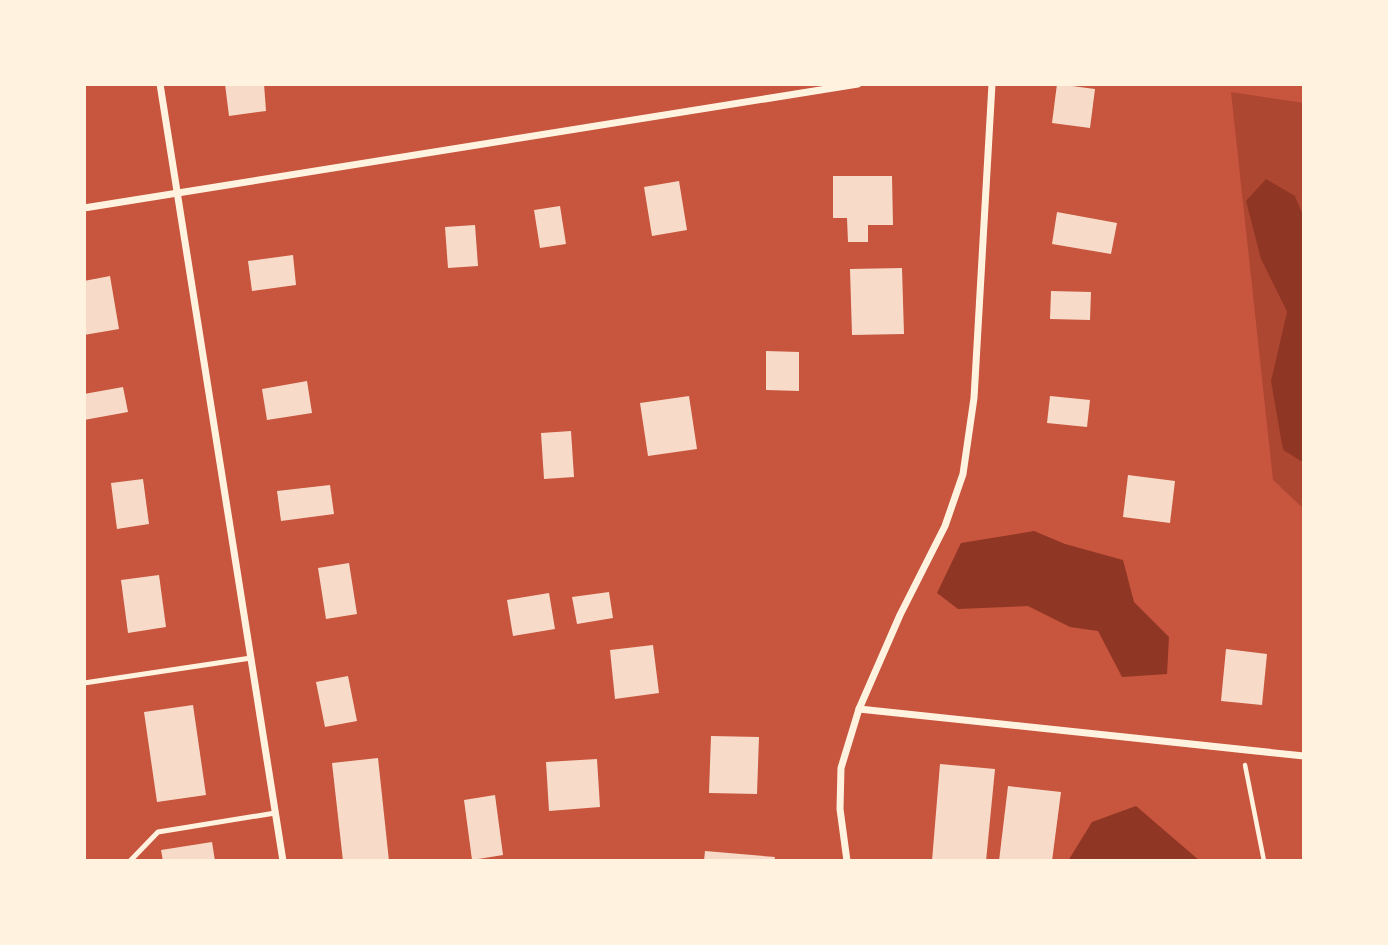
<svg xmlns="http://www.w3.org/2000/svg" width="1388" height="945" viewBox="0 0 1388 945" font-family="Literata,serif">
	<rect width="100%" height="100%" fill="#c8553d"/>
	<!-- green -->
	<path fill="#ae4732" d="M1231,92L1304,103V217L1295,196L1261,259L1287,312L1283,335V450L1304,463V509L1273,480Z"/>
	<!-- water -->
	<g fill="#8f3625">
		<path d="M1266,179L1295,196L1304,217V350L1302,353L1304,355V463L1283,450L1271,381L1287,312L1261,259L1246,201Z"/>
		<path d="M1034,531L1065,544L1123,560L1134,602L1169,637L1167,674L1122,677L1098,631L1070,627L1028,606L958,609L937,593L961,543Z"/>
		<path d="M1136,806L1200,861H1068L1092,822Z"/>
	</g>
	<!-- building -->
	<g fill="#f7dbc8">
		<path d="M225,84H264L266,111L229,116Z"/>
		<path d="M1057,84L1095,89L1090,128L1052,123Z"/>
		<path d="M833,176H892L893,225H868V242H848L847,218H833Z"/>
		<path d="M679,181L687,230L652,236L644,187Z"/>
		<path d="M560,206L566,244L540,248L534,210Z"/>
		<path d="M1057,212L1117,223L1111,254L1052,244Z"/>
		<path d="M475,225L478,266L448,268L445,227Z"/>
		<path d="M293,255L296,285L252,291L248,261Z"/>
		<path d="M902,268L904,334L852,335L850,269Z"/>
		<path d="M110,276L119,329L84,335V281Z"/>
		<path d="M1051,291L1091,292L1090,320L1050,319Z"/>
		<path d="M766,351L799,352V391L766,390Z"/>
		<path d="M307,381L312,413L267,420L262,389Z"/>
		<path d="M123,387L128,412L84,420V394Z"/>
		<path d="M689,396L697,449L648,456L640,403Z"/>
		<path d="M1050,396L1090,400L1087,427L1047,423Z"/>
		<path d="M571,431L574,477L544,479L541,433Z"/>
		<path d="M1128,475L1175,481L1170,523L1123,517Z"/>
		<path d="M143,479L149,524L117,529L111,483Z"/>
		<path d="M330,485L334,514L281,521L277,491Z"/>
		<path d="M349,563L357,614L326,619L318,568Z"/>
		<path d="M159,575L166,627L128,633L121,580Z"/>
		<path d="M609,592L613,618L577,624L572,597Z"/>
		<path d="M549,593L555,629L513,636L507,600Z"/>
		<path d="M653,645L659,693L615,699L610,650Z"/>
		<path d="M1226,649L1267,654L1262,705L1221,701Z"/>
		<path d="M348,676L357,721L325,727L316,682Z"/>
		<path d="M193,705L206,795L157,802L144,712Z"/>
		<path d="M711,736L759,737L757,794L709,793Z"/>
		<path d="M378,758L389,861H343L332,763Z"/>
		<path d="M597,759L600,807L549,811L546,762Z"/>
		<path d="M940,764L995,769L986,861H932Z"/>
		<path d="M1008,786L1061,792L1052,861H999Z"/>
		<path d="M495,795L503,855L472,860L464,800Z"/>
		<path d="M212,842L215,861H163L161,850Z"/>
		<path d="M705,851L775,857L774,861H704Z"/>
	</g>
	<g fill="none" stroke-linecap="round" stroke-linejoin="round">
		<!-- path -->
		<path stroke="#fff3e0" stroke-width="4.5" d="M1245,765L1264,861"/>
		<!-- service -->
		<g stroke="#fff3e0" stroke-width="5">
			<path d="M84,683L251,658"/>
			<path d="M130,861L158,832L275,813"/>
		</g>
		<!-- minor -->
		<g stroke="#fff3e0" stroke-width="7">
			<path d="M160,84L283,861"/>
			<path d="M84,208L858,84"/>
			<path d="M859,709L1304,756"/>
			<path d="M847,861L840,809L841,768L859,709L900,615L945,526L963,474L974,398L992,84"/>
		</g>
	</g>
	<!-- border -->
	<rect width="1388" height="945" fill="none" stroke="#fff3e0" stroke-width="172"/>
</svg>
